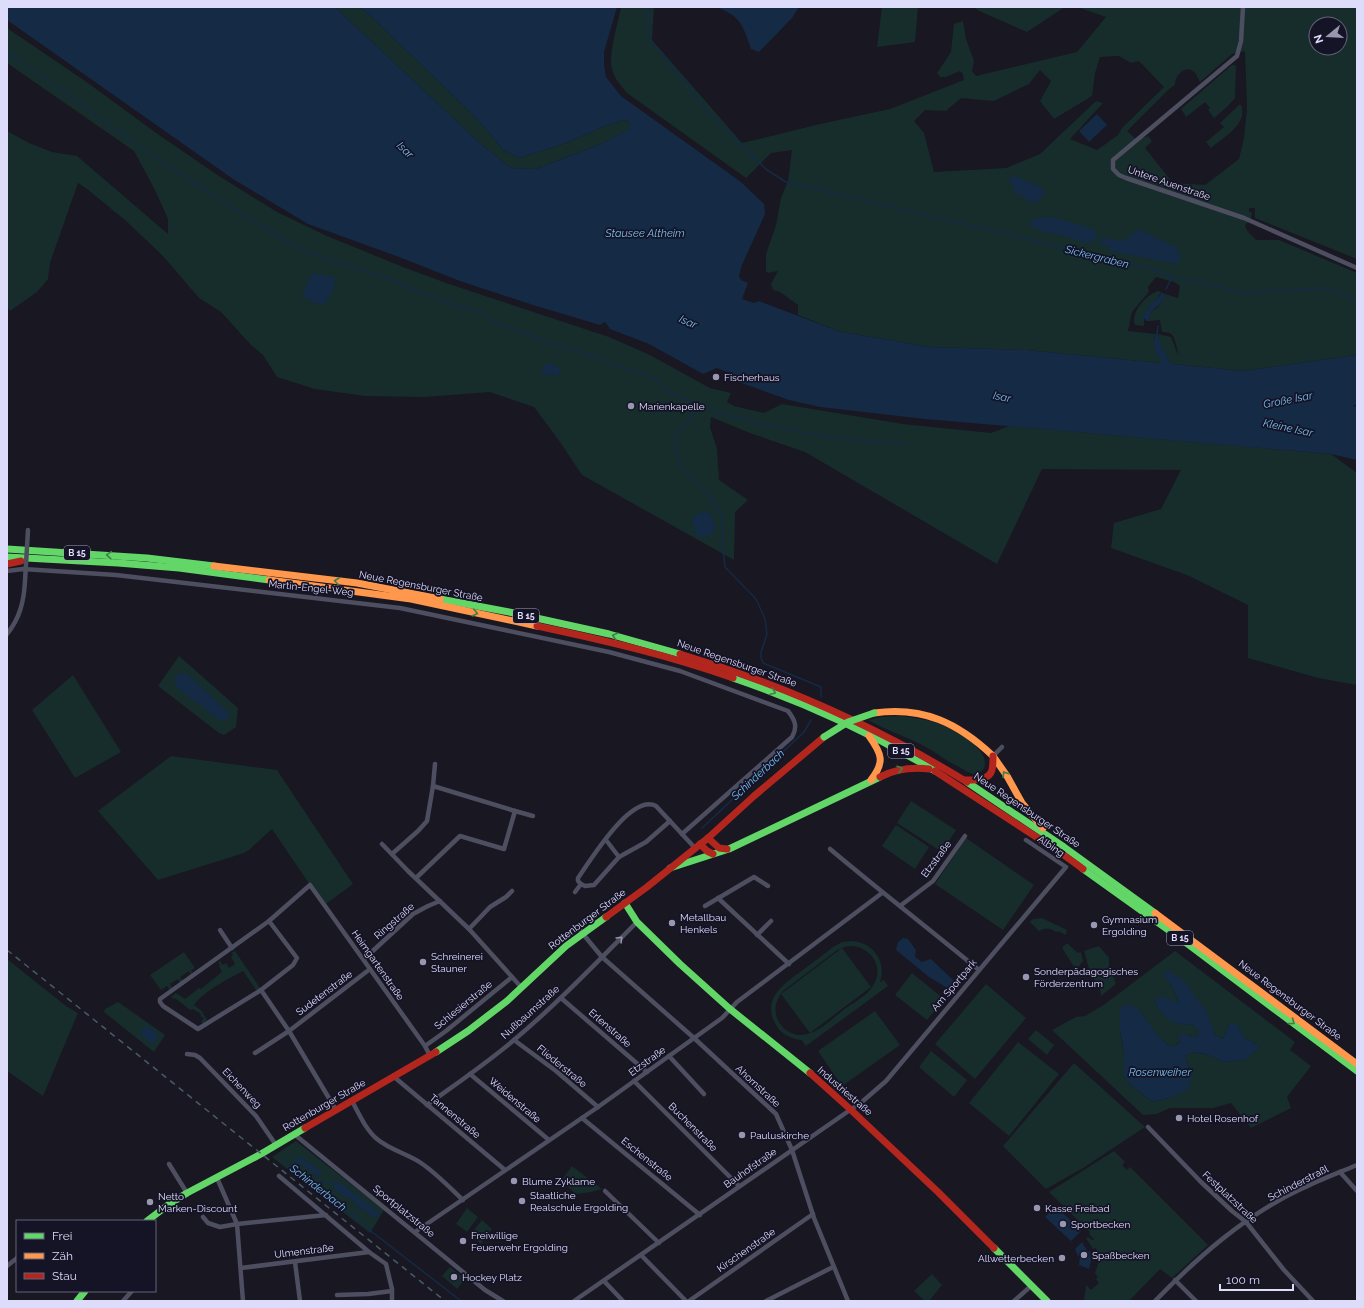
<svg xmlns="http://www.w3.org/2000/svg" width="1364" height="1308" viewBox="0 0 1364 1308" font-family="Raleway,sans-serif">
	<rect width="100%" height="100%" fill="#181722"/>
	<!-- green -->
	<g fill="#162d2c" fill-rule="evenodd">
		<path d="M335,7H360L376,21L472,114L493,137L503,150L519,158L566,143L605,126L625,120L629,122L631,129L601,144L536,169L511,168L482,145Z"/>
		<path d="M621,7H654L652,40L742,143L820,124L890,109L964,80L963,74L960,71L946,77H940L937,73L951,52L954,24L963,21L966,39L974,61L972,71L976,76L1077,52L1106,17L1077,7H1357V259L1255,218V208H1249V212H1252L1251,218L1245,226L1248,232L1256,240H1279L1357,273V355L1244,371L1172,364L1165,355L1159,342L1158,334L1171,337L1178,355C1178,351 1175,338 1172,335C1170,332 1165,332 1162,332L1160,320L1149,321L1151,312L1158,307L1165,294L1178,298L1180,286L1174,282L1156,277L1148,287L1149,291L1148,293L1132,312L1128,331L1156,334C1151,341 1155,352 1161,358V363L1026,350L928,347L884,339L841,332L798,315V305L780,292L773,290L771,284L778,271L768,273L766,271V254L776,225L781,198L788,181L792,150L771,153L746,178L627,93C621,86 614,78 612,69C608,55 618,23 621,7ZM1316,24H1340V48H1316ZM1245,51L1247,109L1244,138L1239,159L1205,185L1173,183L1145,148L1152,141L1148,136L1137,140L1127,131L1169,89L1175,85C1175,75 1186,63 1195,73C1197,75 1198,79 1200,82L1232,54ZM1119,56L1131,63L1139,61L1164,87L1122,128L1118,135L1097,150L1070,139L1103,103L1096,101L1040,154L1006,168L934,172L924,133L914,121L925,110L946,111L961,98L994,101L1029,84L1040,70L1051,81L1040,101L1054,119L1092,96L1095,73L1100,57Z"/>
		<path d="M882,7H918L915,42L877,47Z"/>
		<path d="M975,7H1065L1027,32L977,10Z"/>
		<path d="M7,28L88,83L159,135L219,176L277,212L327,236L403,267L449,284L609,337L648,354L710,388L731,393L727,402L734,406L764,413L782,404L903,424L991,433L1009,426L1331,454L1357,473V685L1318,678L1248,658V605L1187,575L1111,548L1114,523L1161,509L1181,470L1042,469L997,564L805,452L750,433L711,417L710,427L717,449L719,480L748,500L735,512L734,560L582,475L560,442L534,407L490,392L425,397L365,396L315,389L277,377L263,355L251,345L221,312L199,298L163,256L125,220L87,189L78,183L50,263L48,279L37,292L10,311L7,307V131L29,143L52,152L77,156L168,234V219L154,188L134,151L7,63Z"/>
		<path d="M1232,65H1235L1236,67L1235,98L1228,106L1214,118L1208,110L1210,108L1205,102L1186,117L1181,109Z"/>
		<path d="M1239,105H1241C1249,123 1223,138 1211,148L1206,142L1224,127L1220,123Z"/>
		<path d="M1158,291L1163,293L1159,295L1143,320H1144V326L1135,325C1130,313 1146,295 1158,291Z"/>
		<path d="M179,656L238,708L236,727L224,735L219,733L158,686Z"/>
		<path d="M73,675L121,752L75,778L32,710Z"/>
		<path d="M901,716C929,719 956,726 976,747C982,752 987,759 984,768C982,772 978,774 974,774C968,773 960,767 955,765C942,758 931,749 918,743C901,735 884,729 868,720L881,717Z"/>
		<path d="M171,756L277,770L353,884L326,904L310,885L272,829L249,850L244,853L158,880L98,811Z"/>
		<path d="M911,801L956,830L942,852L897,823Z"/>
		<path d="M896,825L929,847L915,869L882,846Z"/>
		<path d="M966,838L1034,885L1003,930L935,884Z"/>
		<path d="M1042,918L1067,930L1066,935L1058,931L1056,932C1050,928 1045,928 1039,931L1030,922L1033,919Z"/>
		<path d="M851,941C873,942 887,961 880,982L884,980L888,986L806,1046L802,1041V1040C791,1039 780,1034 775,1023C761,997 787,982 804,969C814,962 824,954 833,947L842,942ZM853,946C871,948 884,967 874,984C869,994 856,1001 846,1008C831,1019 811,1042 791,1033C785,1030 781,1026 778,1020C773,1010 776,1000 783,991L836,951L844,947Z"/>
		<path d="M1067,943L1078,953L1081,952L1083,961L1076,970L1062,948Z"/>
		<path d="M1099,946L1109,958V966L1116,984L1101,996L1099,983H1096L1090,972L1084,951Z"/>
		<path d="M842,948L871,987L810,1033L781,994Z"/>
		<path d="M235,951L260,988L256,990L243,971C228,979 204,991 194,1005L202,1011L207,1020L203,1023L201,1022L204,1018L200,1016L201,1014L193,1009L190,1010L175,998L174,999L171,997L176,993L185,999L199,988L201,989L222,972L219,966L220,965L218,962L220,961L223,965L226,963L229,968L235,964L231,957L233,955L231,953Z"/>
		<path d="M1175,951L1295,1042L1290,1050L1311,1066L1287,1097L1291,1108L1251,1128L1231,1103L1213,1108H1170L1157,1114L1143,1115L1052,1030L1076,1017L1085,1016L1105,1004ZM1167,979L1210,1023L1215,1034L1223,1039L1229,1024L1244,1037L1260,1047L1243,1060L1223,1062L1209,1055L1194,1052L1185,1056L1192,1077L1172,1097L1153,1102L1132,1086L1124,1076V1054L1120,1030L1142,1014C1150,1026 1159,1042 1173,1047L1188,1035L1196,1037L1199,1034V1031L1192,1025C1174,1025 1160,1016 1154,999L1179,1003L1173,989Z"/>
		<path d="M184,952L195,968L191,970L193,974L191,975L189,971L180,977L183,981L181,983L178,979L170,984L172,988L170,990L167,986L161,990L150,975Z"/>
		<path d="M7,959L66,1006L78,1013L43,1096L7,1071Z"/>
		<path d="M912,973L944,999L927,1020L895,995Z"/>
		<path d="M986,984L1026,1018L975,1079L935,1044Z"/>
		<path d="M118,1002L165,1035L154,1052L104,1012L105,1009Z"/>
		<path d="M875,1011L900,1045L842,1086L818,1051Z"/>
		<path d="M1036,1030L1054,1045L1047,1055L1028,1039Z"/>
		<path d="M1018,1042L1059,1074L1009,1136L969,1103Z"/>
		<path d="M931,1051L967,1080L954,1097L919,1067Z"/>
		<path d="M1074,1063L1145,1127L1083,1168L1046,1189L1003,1146Z"/>
		<path d="M296,1141L384,1210L370,1233L272,1157Z"/>
		<path d="M1114,1151L1125,1162L1122,1165L1127,1170L1130,1167L1208,1245L1172,1278L1160,1269L1129,1301H1084L1086,1285L1091,1290L1099,1283L1096,1279L1098,1277L1095,1273L1100,1258L1096,1248L1093,1249L1086,1238L1088,1237L1092,1240L1094,1239L1089,1234L1090,1232L1049,1192Z"/>
		<path d="M572,1166L602,1189L591,1192L576,1194L561,1181Z"/>
		<path d="M467,1208L478,1217L467,1232L456,1224Z"/>
		<path d="M482,1220L492,1229L481,1244L470,1235Z"/>
		<path d="M450,1267L465,1279L457,1289L442,1276Z"/>
		<path d="M932,1274L942,1285L929,1301H925L914,1291Z"/>
	</g>
	<!-- water -->
	<g fill="#152a45">
		<path d="M7,7H335L482,145L511,168L536,169L601,144L630,129L629,122L625,120L605,126L566,143L519,158L503,150L493,137L472,114L376,21L360,7H617L604,52V65L606,77L621,96L741,182L764,204L765,214L742,265L739,276L741,280L748,283L742,299L754,303L759,301L841,332L884,339L928,347L1026,350L1161,363V358L1155,353C1154,346 1153,339 1156,334H1158C1159,337 1159,341 1160,343C1163,350 1167,358 1172,364L1244,371L1357,355V404L1353,406L1357,407V460L1331,454L1296,451L925,419L820,407L789,400L730,379L727,372L717,368L703,374L649,344L610,329L605,322L600,325L533,305L460,281L399,257L308,224L233,179L7,20Z"/>
		<path d="M716,7H799L792,18L759,52L751,49C743,26 741,16 716,7Z"/>
		<path d="M1097,114L1107,125L1089,142L1079,131Z"/>
		<path d="M1015,176L1043,188L1044,194L1036,204L1015,193L1009,178Z"/>
		<path d="M1053,217L1093,229L1097,236L1093,242L1086,243L1058,234L1043,232L1028,224L1038,218Z"/>
		<path d="M1137,229L1176,247L1181,258L1177,264L1110,251L1108,246L1099,245L1103,237C1119,242 1126,243 1137,229Z"/>
		<path d="M312,273L335,277L333,291L324,305L312,302L302,296Z"/>
		<path d="M1163,293L1165,294C1163,304 1157,306 1151,312L1149,321H1146L1145,318L1144,320H1141C1142,315 1159,295 1163,293Z"/>
		<path d="M544,364H552L561,369L558,376L541,373Z"/>
		<path d="M706,511C719,520 718,539 699,537C694,530 692,526 693,517Z"/>
		<path d="M186,673L228,712L229,716L228,719L221,721L176,687L175,682V676L181,674Z"/>
		<path d="M903,938L908,939L916,950L915,957L922,962L931,959L954,981L949,989L929,977L896,950L898,942Z"/>
		<path d="M1169,971L1184,981L1206,1011L1215,1034L1223,1039L1229,1024H1237L1244,1037L1260,1047L1244,1060L1223,1062L1209,1055L1194,1052L1185,1056L1192,1077L1188,1089L1172,1097L1153,1102L1132,1086L1124,1076V1054L1120,1030V1008L1130,1004C1134,1007 1139,1010 1142,1014C1152,1026 1158,1041 1173,1047L1180,1042L1179,1033L1196,1037L1199,1034V1031L1192,1025C1172,1025 1161,1018 1154,999L1164,997L1179,1003C1175,993 1171,982 1162,975Z"/>
		<path d="M146,1026H148L157,1033L158,1037L153,1043H151L141,1035L140,1033Z"/>
		<path d="M297,1157H300L323,1172L316,1175L301,1164L294,1162V1159Z"/>
		<path d="M336,1182H339L379,1212L378,1216L375,1218L358,1206L352,1199L343,1196L334,1189L333,1183Z"/>
		<path d="M1056,1206L1081,1231L1071,1241L1045,1217Z"/>
		<path d="M1082,1242L1088,1252L1090,1251L1091,1261L1089,1269L1079,1265L1080,1256H1078L1075,1249Z"/>
	</g>
	<g fill="none" stroke-linecap="round" stroke-linejoin="round">
		<!-- stream -->
		<g stroke="#152a45" stroke-width="1.5">
			<path d="M648,7L649,38L714,119L767,170L786,182L1154,269L1170,276L1245,293L1321,288C1334,290 1345,294 1357,302"/>
			<path d="M7,52L172,169L289,243L307,252L334,262L376,274L445,302L481,313L496,323L520,331L541,340L593,356L618,367L639,372L654,378L663,388L682,398L724,414L761,424L804,433L854,440L906,444"/>
			<path d="M1166,289L1170,281V276"/>
			<path d="M1157,334L1158,326"/>
			<path d="M700,405L675,437L676,453L682,468L707,492L720,513L723,533V549L725,567L756,599L765,619L767,634L761,652V658L763,663L821,687V697"/>
			<path d="M702,828L804,732L811,720"/>
			<path d="M282,1160L354,1217"/>
			<path d="M316,1175L322,1183H333"/>
			<path d="M358,1206L354,1217L358,1221L461,1301"/>
		</g>
		<!-- street -->
		<g stroke="#4e4e61" stroke-width="4.5">
			<path d="M1243,7L1241,41L1237,56L1113,160V169L1119,175L1126,178L1244,218L1357,268"/>
			<path d="M7,571L23,569L116,575L400,608L609,652L680,671L788,711C795,720 798,727 792,737L682,834"/>
			<path d="M7,634C20,618 24,601 25,581"/>
			<path d="M993,756L1002,747"/>
			<path d="M433,786L435,764"/>
			<path d="M515,811L533,816"/>
			<path d="M606,840L619,857"/>
			<path d="M382,844L408,871L469,929L521,987"/>
			<path d="M830,849C879,890 929,929 979,970"/>
			<path d="M392,854L418,831L427,821L433,786L515,811L504,849L460,836L416,878"/>
			<path d="M581,884L585,886L594,885L619,857L646,842L670,821"/>
			<path d="M575,892L581,884L578,881V878C590,861 631,793 656,806L695,848"/>
			<path d="M718,898L789,964"/>
			<path d="M705,906L754,877L768,886"/>
			<path d="M900,906L933,881L965,836"/>
			<path d="M269,921L297,958L293,965L261,990L289,1031L336,1110"/>
			<path d="M578,928L602,957L694,1038L776,1114L792,1150L814,1218L848,1301"/>
			<path d="M469,929L490,907L506,897L512,891"/>
			<path d="M220,930L232,948"/>
			<path d="M757,935L771,921"/>
			<path d="M364,959L413,914L428,906L440,901"/>
			<path d="M261,990L198,1029L163,1006L160,1002V999L269,921L310,885L425,1046L430,1056"/>
			<path d="M561,998L647,1072"/>
			<path d="M514,1040L556,1071L598,1107"/>
			<path d="M425,1046L446,1031L512,977"/>
			<path d="M255,1053L289,1031L370,969"/>
			<path d="M187,1054L195,1055L200,1058L256,1116L276,1145"/>
			<path d="M669,1056L704,1094"/>
			<path d="M470,1074L549,1140"/>
			<path d="M393,1076L505,1170"/>
			<path d="M634,1081L739,1186"/>
			<path d="M352,1101C359,1114 366,1130 377,1139C390,1150 408,1154 421,1163C436,1173 450,1188 463,1200"/>
			<path d="M427,1105C456,1084 487,1063 514,1040C558,1003 597,962 637,922"/>
			<path d="M582,1118L700,1215"/>
			<path d="M1148,1127L1201,1182L1232,1211L1246,1222L1284,1270L1313,1301"/>
			<path d="M294,1134L485,1290L503,1301"/>
			<path d="M169,1164L187,1193"/>
			<path d="M1340,1172L1357,1191"/>
			<path d="M279,1176L369,1252L386,1264L392,1289V1301"/>
			<path d="M217,1178L237,1224L243,1301"/>
			<path d="M605,1191L659,1243"/>
			<path d="M203,1217L208,1223L220,1227L237,1224L326,1215"/>
			<path d="M415,1232L598,1107L722,1018L737,1002L882,893"/>
			<path d="M641,1255L686,1301"/>
			<path d="M295,1262L300,1301"/>
			<path d="M7,1266L17,1258"/>
			<path d="M241,1268L369,1252"/>
			<path d="M1175,1280L1196,1301"/>
			<path d="M604,1281L623,1301"/>
			<path d="M337,1295L368,1294L392,1291"/>
			<path d="M123,1301L132,1291"/>
			<path d="M574,1301L863,1101L886,1081L1066,867L1026,840"/>
			<path d="M689,1301L813,1214"/>
			<path d="M766,1301L833,1267"/>
			<path d="M1014,1301L1031,1286"/>
			<path d="M1155,1301C1197,1258 1245,1215 1301,1189C1319,1180 1338,1173 1357,1165"/>
		</g>
		<!-- fast -->
		<g stroke="#63d668" stroke-width="7">
			<path d="M7,549L147,558L214,566"/>
			<path d="M7,557L118,563L179,568L269,580"/>
			<path d="M440,599L509,612L609,634L680,654"/>
			<path d="M733,678C803,702 871,733 935,771"/>
			<path d="M967,782L1064,847L1155,913"/>
			<path d="M670,868L729,849L880,777"/>
			<path d="M1083,869L1185,942L1357,1071"/>
			<path d="M625,903L637,922L680,964L730,1009L810,1073"/>
			<path d="M436,1052L468,1031L507,1001L566,946L606,917"/>
			<path d="M147,1221L168,1205L187,1193L261,1154L305,1128"/>
			<path d="M994,1248L1047,1301"/>
			<path d="M77,1301L85,1291"/>
		</g>
		<!-- slow -->
		<g stroke="#ff974d" stroke-width="7">
			<path d="M214,566L357,583L440,599"/>
			<path d="M269,580L411,599L537,626"/>
			<path d="M874,713C923,706 958,723 993,756"/>
			<path d="M869,736C882,754 885,762 871,780"/>
			<path d="M993,756L1007,776L1022,803L1043,828"/>
			<path d="M1155,913L1357,1064"/>
		</g>
		<!-- jam -->
		<g stroke="#b3261e" stroke-width="7">
			<path d="M7,564L21,561"/>
			<path d="M537,626C603,640 668,655 733,678"/>
			<path d="M680,654C781,684 877,727 967,782"/>
			<path d="M935,771L1061,853L1083,869"/>
			<path d="M880,777C896,769 911,767 929,769"/>
			<path d="M965,780C974,780 989,781 992,770C993,766 993,760 993,756"/>
			<path d="M708,838L719,848L727,849"/>
			<path d="M700,844L707,851L713,854"/>
			<path d="M606,917L647,887L708,838L754,796L824,737"/>
			<path d="M810,1073L850,1109L938,1192L994,1248"/>
			<path d="M305,1128L436,1052"/>
		</g>
		<!-- rail -->
		<path stroke="#485b68" stroke-width="1.5" stroke-dasharray="6 5" stroke-linecap="butt" d="M7,950L445,1301"/>
		<!-- street-bridge -->
		<path stroke="#4e4e61" stroke-width="4.5" d="M25,581L28,530"/>
		<!-- fast-bridge -->
		<path stroke="#63d668" stroke-width="7" d="M824,737L848,722L874,713"/>
	</g>
	<!-- one-way arrows -->
	<defs><path id="oneway-chevron" d="M-2-3.5L2.5 0L-2 3.5" fill="none" stroke-width="1.6" stroke-linecap="round" stroke-linejoin="round"/></defs>
	<g stroke="#407e4a">
		<use href="#oneway-chevron" transform="translate(109 555) rotate(-176)"/>
		<use href="#oneway-chevron" transform="translate(337 581) rotate(-173)"/>
		<use href="#oneway-chevron" transform="translate(475 613) rotate(12)"/>
		<use href="#oneway-chevron" transform="translate(615 636) rotate(-165)"/>
		<use href="#oneway-chevron" transform="translate(773 692) rotate(21)"/>
		<use href="#oneway-chevron" transform="translate(900 769) rotate(-16)"/>
		<use href="#oneway-chevron" transform="translate(1005 774) rotate(-122)"/>
		<use href="#oneway-chevron" transform="translate(1292 1022) rotate(37)"/>
	</g>
	<use stroke="#9695ae" href="#oneway-chevron" transform="translate(620 939) rotate(-45)"/>
	<!-- markers -->
	<g fill="#9997af" stroke="#151326" stroke-width="1.5">
		<circle cx="716" cy="377" r="4"/>
		<circle cx="631" cy="406" r="4"/>
		<circle cx="672" cy="923" r="4"/>
		<circle cx="1094" cy="925" r="4"/>
		<circle cx="423" cy="962" r="4"/>
		<circle cx="1026" cy="977" r="4"/>
		<circle cx="1179" cy="1118" r="4"/>
		<circle cx="742" cy="1135" r="4"/>
		<circle cx="514" cy="1181" r="4"/>
		<circle cx="522" cy="1201" r="4"/>
		<circle cx="150" cy="1202" r="4"/>
		<circle cx="1037" cy="1208" r="4"/>
		<circle cx="1063" cy="1224" r="4"/>
		<circle cx="463" cy="1241" r="4"/>
		<circle cx="1084" cy="1255" r="4"/>
		<circle cx="1062" cy="1258" r="4"/>
		<circle cx="454" cy="1277" r="4"/>
	</g>
	<g text-anchor="middle" dominant-baseline="central" stroke-width="3.5" stroke-linejoin="round" paint-order="stroke">
		<!-- shield labels -->
		<g fill="#151326" stroke="#a2a0bb" stroke-width="1">
			<rect x="64" y="546" width="26" height="14" rx="3"/>
			<rect x="513" y="609" width="26" height="14" rx="3"/>
			<rect x="888" y="744" width="26" height="14" rx="3"/>
			<rect x="1167" y="931" width="26" height="14" rx="3"/>
		</g>
		<g font-size="9" font-weight="bold" fill="#dedcfb">
			<text x="77" y="553">B 15</text>
			<text x="526" y="616">B 15</text>
			<text x="901" y="751">B 15</text>
			<text x="1180" y="938">B 15</text>
		</g>
		<!-- street labels -->
		<g font-size="10" fill="#dedcfb" stroke="#151326">
			<text transform="translate(1169 183) rotate(19)">Untere Auenstraße</text>
			<text transform="translate(421 586) rotate(11)">Neue Regensburger Straße</text>
			<text transform="translate(311 588) rotate(6)">Martin-Engel-Weg</text>
			<text transform="translate(737 663) rotate(19)">Neue Regensburger Straße</text>
			<text transform="translate(1027 810) rotate(34)">Neue Regensburger Straße</text>
			<text transform="translate(1051 846) rotate(34)">Albing</text>
			<text transform="translate(936 859) rotate(-53)">Etzstraße</text>
			<text transform="translate(587 919) rotate(-37)">Rottenburger Straße</text>
			<text transform="translate(394 921) rotate(-41)">Ringstraße</text>
			<text transform="translate(378 965) rotate(55)">Heimgartenstraße</text>
			<text transform="translate(954 985) rotate(-50)">Am Sportpark</text>
			<text transform="translate(324 993) rotate(-37)">Sudetenstraße</text>
			<text transform="translate(1290 1000) rotate(37)">Neue Regensburger Straße</text>
			<text transform="translate(463 1005) rotate(-39)">Schlesierstraße</text>
			<text transform="translate(530 1012) rotate(-42)">Nußbaumstraße</text>
			<text transform="translate(610 1028) rotate(41)">Erlenstraße</text>
			<text transform="translate(647 1061) rotate(-36)">Etzstraße</text>
			<text transform="translate(562 1066) rotate(39)">Fliederstraße</text>
			<text transform="translate(758 1086) rotate(43)">Ahornstraße</text>
			<text transform="translate(242 1088) rotate(46)">Eichenweg</text>
			<text transform="translate(845 1091) rotate(41)">Industriestraße</text>
			<text transform="translate(515 1100) rotate(40)">Weidenstraße</text>
			<text transform="translate(324 1105) rotate(-30)">Rottenburger Straße</text>
			<text transform="translate(455 1116) rotate(40)">Tannenstraße</text>
			<text transform="translate(693 1127) rotate(45)">Buchenstraße</text>
			<text transform="translate(647 1159) rotate(39)">Eschenstraße</text>
			<text transform="translate(750 1168) rotate(-35)">Bauhofstraße</text>
			<text transform="translate(1298 1183) rotate(-27)">Schinderstraßl</text>
			<text transform="translate(1230 1197) rotate(43)">Festplatzstraße</text>
			<text transform="translate(404 1211) rotate(39)">Sportplatzstraße</text>
			<text transform="translate(746 1250) rotate(-35)">Kirschenstraße</text>
			<text transform="translate(304 1251) rotate(-7)">Ulmenstraße</text>
		</g>
		<!-- poi labels -->
		<g font-size="10" fill="#dedcfb" stroke="#151326" text-anchor="start">
			<text x="724" y="377">Fischerhaus</text>
			<text x="639" y="406">Marienkapelle</text>
			<text x="680" y="917">Metallbau<tspan x="680" dy="12">Henkels</tspan></text>
			<text x="1102" y="919">Gymnasium<tspan x="1102" dy="12">Ergolding</tspan></text>
			<text x="431" y="956">Schreinerei<tspan x="431" dy="12">Stauner</tspan></text>
			<text x="1034" y="971">Sonderpädagogisches<tspan x="1034" dy="12">Förderzentrum</tspan></text>
			<text x="1187" y="1118">Hotel Rosenhof</text>
			<text x="750" y="1135">Pauluskirche</text>
			<text x="522" y="1181">Blume Zyklame</text>
			<text x="530" y="1195">Staatliche<tspan x="530" dy="12">Realschule Ergolding</tspan></text>
			<text x="158" y="1196">Netto<tspan x="158" dy="12">Marken-Discount</tspan></text>
			<text x="1045" y="1208">Kasse Freibad</text>
			<text x="1071" y="1224">Sportbecken</text>
			<text x="471" y="1235">Freiwillige<tspan x="471" dy="12">Feuerwehr Ergolding</tspan></text>
			<text x="1092" y="1255">Spaßbecken</text>
			<text x="1054" y="1258" text-anchor="end">Allwetterbecken</text>
			<text x="462" y="1277">Hockey Platz</text>
		</g>
		<!-- water labels -->
		<g font-size="11" font-style="italic" fill="#76bfef" stroke="#151326">
			<text transform="translate(405 150) rotate(44)">Isar</text>
			<text x="645" y="233">Stausee Altheim</text>
			<text transform="translate(1097 257) rotate(14)">Sickergraben</text>
			<text transform="translate(688 322) rotate(24)">Isar</text>
			<text transform="translate(1002 397) rotate(11)">Isar</text>
			<text transform="translate(1288 400) rotate(-11)">Große Isar</text>
			<text transform="translate(1288 428) rotate(12)">Kleine Isar</text>
			<text transform="translate(758 775) rotate(-43)">Schinderbach</text>
			<text x="1160" y="1072">Rosenweiher</text>
			<text transform="translate(318 1188) rotate(38)">Schinderbach</text>
		</g>
	</g>
	<!-- border -->
	<rect width="1364" height="1308" fill="none" stroke="#dedcfb" stroke-width="16"/>
	<!-- legend -->
	<rect x="16" y="1220" width="140" height="72" fill="#151326" stroke="#65637b"/>
	<rect x="24" y="1233" width="20" height="6" fill="#63d668" stroke="#65637b"/>
	<text x="52" y="1240" font-size="12" fill="#dedcfb">Frei</text>
	<rect x="24" y="1253" width="20" height="6" fill="#ff974d" stroke="#65637b"/>
	<text x="52" y="1260" font-size="12" fill="#dedcfb">Zäh</text>
	<rect x="24" y="1273" width="20" height="6" fill="#b3261e" stroke="#65637b"/>
	<text x="52" y="1280" font-size="12" fill="#dedcfb">Stau</text>
	<!-- north arrow -->
	<g transform="translate(1328 36) rotate(252)"><circle r="19" fill="#151326" stroke="#65637b"/>
	<path d="M0-3L7 15L0 10L-7 15Z" fill="#9997af"/>
	<text y="-6" font-size="11" font-weight="bold" text-anchor="middle" fill="#dedcfb">N</text>
	</g>
	<!-- scale -->
	<path d="M1220 1284v6h73v-6" fill="none" stroke="#dedcfb" stroke-width="2"/>
	<text x="1226" y="1284" font-size="12" fill="#dedcfb" stroke="#151326" stroke-width="3" paint-order="stroke">100 m</text>
</svg>
